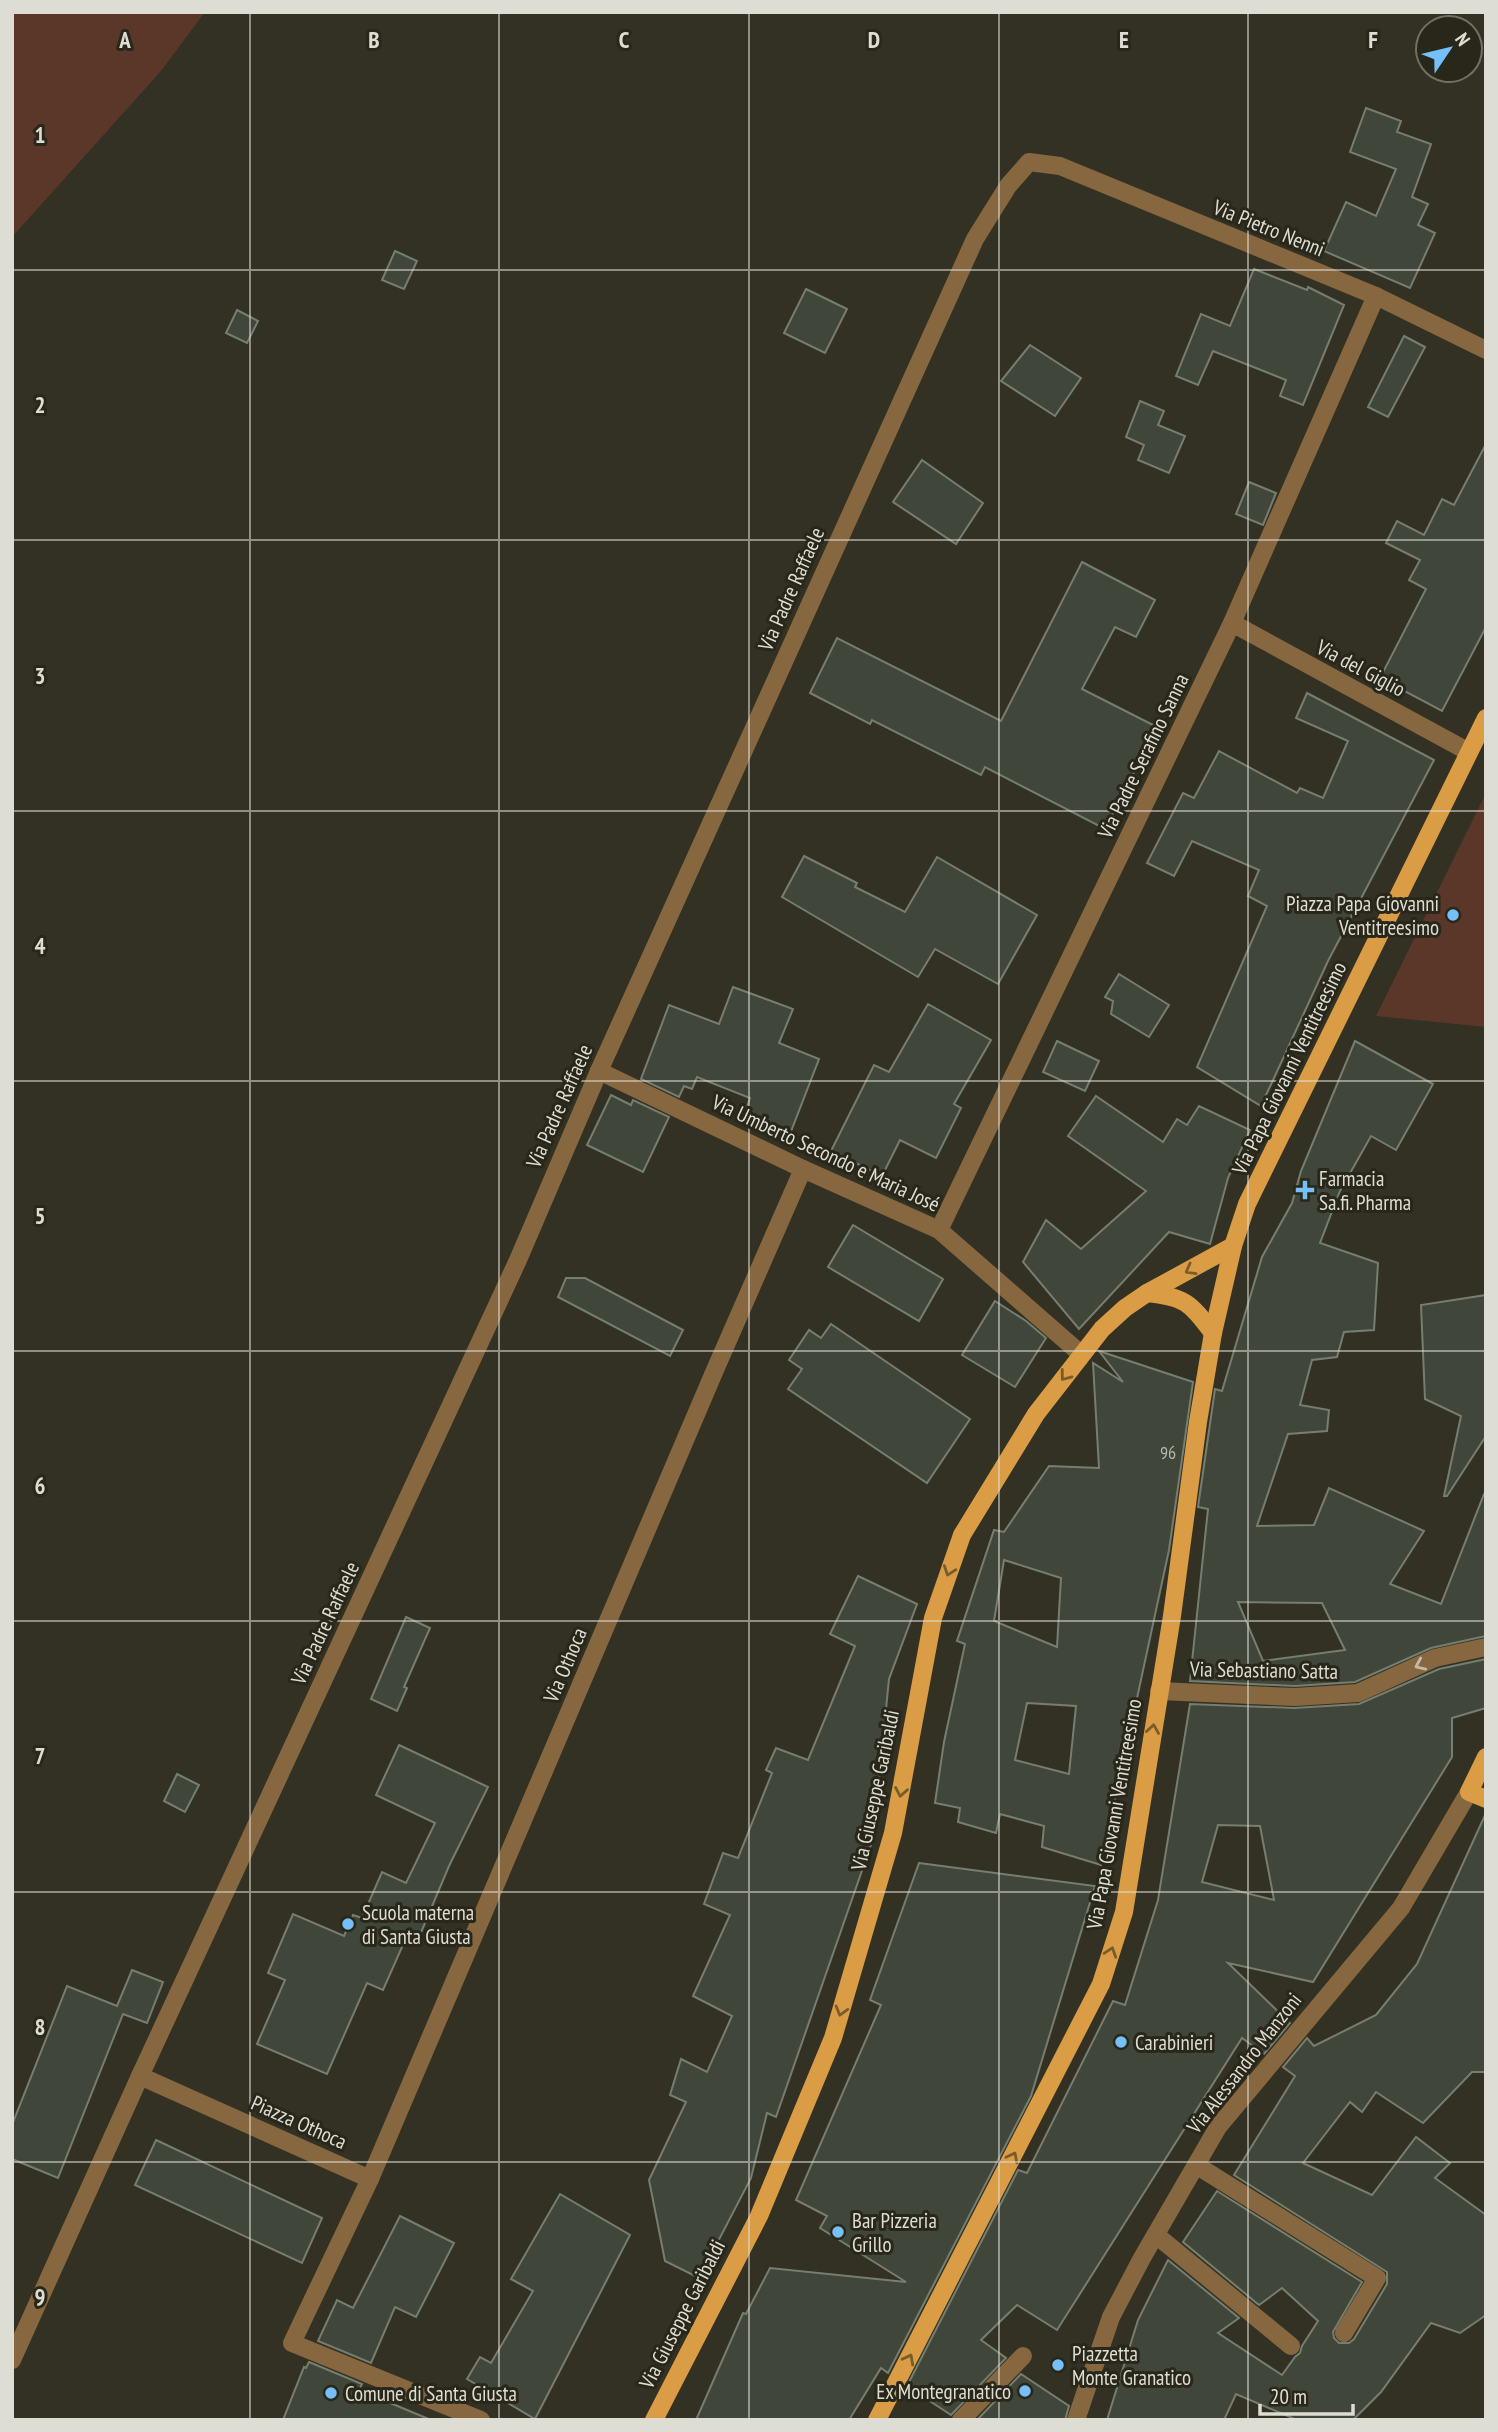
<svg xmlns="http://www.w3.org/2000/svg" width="1498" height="2432" viewBox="0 0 1498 2432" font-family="'PT Sans Narrow',sans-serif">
	<rect width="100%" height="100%" fill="#333123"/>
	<!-- green -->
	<g fill="#5a3728">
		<path d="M12,12H205L161,71L12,237Z"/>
		<path d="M1486,793V1027L1376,1016Z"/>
	</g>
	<!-- building -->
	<g fill="#404639" stroke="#767e6f" stroke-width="2" fill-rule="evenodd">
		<path d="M1366,108L1401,121L1397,132L1431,144L1412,197L1428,204L1418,225L1435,233L1410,288L1324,251L1346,202L1376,216L1396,169L1350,152Z"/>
		<path d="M395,251L417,261L404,289L382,280Z"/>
		<path d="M1254,269L1307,290L1308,287L1344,305L1303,405L1280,396L1286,380L1213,351L1198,385L1176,376L1201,314L1230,326Z"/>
		<path d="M806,289L847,309L825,353L784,333Z"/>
		<path d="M237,310L258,321L247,343L226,333Z"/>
		<path d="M1404,336L1425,347L1388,417L1368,407Z"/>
		<path d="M1030,345L1081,378L1055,416L1001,381Z"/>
		<path d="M1140,401L1164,411L1158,425L1185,436L1169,473L1138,460L1144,445L1126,437Z"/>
		<path d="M1486,444V627L1442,711L1380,678L1426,589L1409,580L1420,560L1386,543L1397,521L1424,535L1442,499L1454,505Z"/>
		<path d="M922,460L983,503L956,544L893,502Z"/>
		<path d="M1249,482L1276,493L1263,525L1236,514Z"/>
		<path d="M1082,562L1155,600L1136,637L1115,627L1082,689L1157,727L1105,829L985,767L981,775L872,720L870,724L810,693L837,638L1001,721Z"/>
		<path d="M1307,693L1434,760L1328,961L1261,1106L1197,1067L1267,906L1248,896L1259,870L1192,841L1174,876L1147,863L1183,793L1194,798L1219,751L1297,793L1300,788L1323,798L1348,741L1296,718Z"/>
		<path d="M804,856L857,883L855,887L905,912L937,857L1037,915L998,984L935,949L918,977L782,897Z"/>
		<path d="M1119,974L1169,1005L1149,1037L1111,1014L1113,1001L1105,997Z"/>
		<path d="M733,987L793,1009L779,1043L819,1059L790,1134L744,1115L750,1098L697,1077L692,1089L684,1086L679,1097L641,1079L669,1005L719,1024Z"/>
		<path d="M928,1004L991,1040L954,1104L961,1108L936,1158L900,1140L882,1176L831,1151L874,1065L889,1072Z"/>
		<path d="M1057,1041L1099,1061L1085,1091L1043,1072Z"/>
		<path d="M1355,1041L1433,1084L1396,1150L1371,1136L1340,1191L1320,1243L1378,1263L1374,1330L1344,1332L1337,1357L1312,1360L1300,1405L1329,1410L1327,1431L1288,1434L1257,1526L1314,1525L1329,1488L1424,1531L1390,1584L1441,1604L1484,1494H1486V1636L1431,1648L1355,1682L1295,1686L1190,1681L1208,1509L1198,1507L1215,1389L1222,1391L1262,1257L1292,1203L1301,1171ZM1238,1602L1322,1603L1345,1650L1263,1661Z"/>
		<path d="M611,1095L631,1105L633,1100L669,1117L643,1172L587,1145Z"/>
		<path d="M1096,1096L1163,1142L1177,1119L1187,1125L1199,1106L1250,1130L1228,1178L1210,1244L1169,1232L1079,1329L1023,1262L1046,1220L1081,1249L1146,1191L1068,1136Z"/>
		<path d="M853,1225L943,1279L919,1321L828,1267Z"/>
		<path d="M566,1278H585L683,1330L670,1356L558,1297Z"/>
		<path d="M1486,1295V1436L1447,1496H1444L1461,1416L1425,1399L1421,1305Z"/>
		<path d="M995,1301L1026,1321L1046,1338L1015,1387L962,1355Z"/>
		<path d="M831,1324L970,1419L927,1483L788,1389L802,1369L789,1360L809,1330L821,1338Z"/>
		<path d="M1099,1351L1193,1382L1169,1550L1101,1865L1042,1847L1044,1826L1000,1814L996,1833L958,1822L960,1808L935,1803L944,1742L965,1644L957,1641L994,1530L1004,1532L1049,1466L1099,1468L1093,1363L1123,1382ZM1004,1560L1061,1578L1057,1647L994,1621ZM1027,1703L1076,1706L1069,1774L1015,1760Z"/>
		<path d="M858,1576L917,1604L889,1679L873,1839L776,2117L767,2113L751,2178L699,2278L665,2261L649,2180L686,2102L670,2095L681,2059L707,2072L732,2016L693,1996L730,1915L704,1904L723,1853L738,1858L772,1773L766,1770L776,1748L808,1760L855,1646L830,1634Z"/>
		<path d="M406,1617L430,1628L404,1687L407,1688L397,1711L371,1699Z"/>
		<path d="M1486,1659V1708L1452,1718V1757L1313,1982L1228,1963L1290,2023L1264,2054L1242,2038L1057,2330L1017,2305L981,2340L1006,2358L951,2415L907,2386L1018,2170L1027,2173L1113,2001L1125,2005L1158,1900L1190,1704L1294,1708L1359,1704L1439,1669ZM1218,1825L1260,1826L1274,1900L1202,1882Z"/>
		<path d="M399,1745L488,1787L449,1866L417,1942L406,1938L383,1990L367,1983L327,2074L257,2044L285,1980L268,1973L293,1914L344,1936L353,1915L362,1918L382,1872L406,1883L435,1823L376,1795Z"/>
		<path d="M177,1774L199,1785L185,1812L164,1801Z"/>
		<path d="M1486,1813V2072H1472L1423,2123L1376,2092L1362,2112L1350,2102L1303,2163L1372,2195L1416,2137L1450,2163L1435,2178L1486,2215V2315L1460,2333L1431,2323L1381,2392L1353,2420H1297L1236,2394L1224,2420H1107L1138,2320L1168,2260L1239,2318L1218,2333L1282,2375L1295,2357L1300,2353L1302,2346L1318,2321L1282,2288L1259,2305L1183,2242L1217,2191L1362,2282L1333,2332L1334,2338L1339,2343H1349L1354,2339L1387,2284V2272L1234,2175L1295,2076L1283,2067L1307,2038L1314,2046L1376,2015L1417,1964Z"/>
		<path d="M919,1863L1095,1886L1031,2096L888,2373L881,2368L849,2420H696L743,2313L746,2314L770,2268L906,2282L820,2228L827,2216L796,2200L881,2005L870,2000Z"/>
		<path d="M132,1970L163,1982L147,2023L123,2014L58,2178L12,2159V2125L67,1986L117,2006Z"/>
		<path d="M156,2140L322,2218L302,2263L135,2185Z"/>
		<path d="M560,2194L630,2235L535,2419L467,2379L480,2357L491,2363L533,2291L511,2279Z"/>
		<path d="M400,2216L454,2243L416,2317L395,2307L371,2363L318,2341L337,2300L353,2308Z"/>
		<path d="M309,2362L362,2384L359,2390L431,2420H283L304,2367L306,2368Z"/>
		<path d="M1021,2374L1069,2406L1065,2420H977Z"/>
	</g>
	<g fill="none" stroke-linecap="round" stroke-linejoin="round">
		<!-- minor -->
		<g stroke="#866740" stroke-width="18">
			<path d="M1232,623L1469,752"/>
			<path d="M599,1071L803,1169L939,1230L1081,1354"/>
			<path d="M939,1230L1232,623L1376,296"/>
			<path d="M1159,1691L1295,1697L1358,1693L1435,1658L1486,1647"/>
			<path d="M140,2076L370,2179L292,2343L481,2420"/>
			<path d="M1196,2165L1377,2278L1344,2333"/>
			<path d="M370,2179L715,1370L803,1169"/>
			<path d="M1156,2235L1291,2346"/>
			<path d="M12,2360L140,2076L518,1260L599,1071L975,239L1008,186L1029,162L1060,166L1376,296L1486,350"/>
			<path d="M961,2420L1023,2356"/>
			<path d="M1076,2420L1111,2317L1142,2258L1218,2127L1401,1908L1469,1792"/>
		</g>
		<!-- major -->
		<g stroke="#da9c44" stroke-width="18">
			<path d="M1147,1293C1186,1297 1190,1303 1213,1333"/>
			<path d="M1486,1757L1469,1792L1486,1799"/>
			<path d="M654,2420L759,2216L833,2038L893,1833L933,1618L962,1535L1036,1414L1102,1329L1125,1308L1147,1293L1233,1246"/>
			<path d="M877,2420L1101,1984L1124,1912L1172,1616L1198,1422L1213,1333L1233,1246L1247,1204L1486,718"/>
		</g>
	</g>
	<!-- one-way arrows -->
	<defs><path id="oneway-chevron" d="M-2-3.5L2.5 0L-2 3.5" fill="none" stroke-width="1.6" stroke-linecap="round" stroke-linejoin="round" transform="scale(1.75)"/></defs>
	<g stroke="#795c2c">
		<use href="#oneway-chevron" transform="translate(1190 1270) rotate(151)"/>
		<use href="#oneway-chevron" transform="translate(1065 1376) rotate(127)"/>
		<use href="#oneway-chevron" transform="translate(949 1571) rotate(109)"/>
		<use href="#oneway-chevron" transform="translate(1153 1729) rotate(-81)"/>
		<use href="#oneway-chevron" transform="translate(901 1792) rotate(100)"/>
		<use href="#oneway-chevron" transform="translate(1111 1952) rotate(-72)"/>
		<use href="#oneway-chevron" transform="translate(841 2011) rotate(106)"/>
		<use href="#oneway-chevron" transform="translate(1013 2157) rotate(-63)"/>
		<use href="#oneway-chevron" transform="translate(909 2359) rotate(-62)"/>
	</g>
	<use stroke="#c4baa8" href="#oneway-chevron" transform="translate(1420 1665) rotate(156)"/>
	<!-- grid -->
	<path fill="none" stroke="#deddd4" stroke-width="2" stroke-opacity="0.55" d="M250,12V2420M499,12V2420M749,12V2420M999,12V2420M1248,12V2420M12,270H1486M12,540H1486M12,811H1486M12,1081H1486M12,1351H1486M12,1621H1486M12,1892H1486M12,2162H1486"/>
	<!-- markers -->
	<g fill="#75c0f6" stroke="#292719" stroke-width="2.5">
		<circle cx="1453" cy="915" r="7"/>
		<path d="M1301.5 1179.5h7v7h7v7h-7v7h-7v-7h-7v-7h7z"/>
		<circle cx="348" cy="1924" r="7"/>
		<circle cx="1121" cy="2042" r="7"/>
		<circle cx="838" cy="2232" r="7"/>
		<circle cx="1058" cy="2365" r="7"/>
		<circle cx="1025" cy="2391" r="7"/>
		<circle cx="331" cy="2393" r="7"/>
	</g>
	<g text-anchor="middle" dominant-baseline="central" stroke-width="6" stroke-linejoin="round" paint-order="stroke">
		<!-- number labels -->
		<g font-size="18" fill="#b6b7ad">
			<text x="1168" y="1452">96</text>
		</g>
		<!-- street labels -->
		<g font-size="21" fill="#deddd4" stroke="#292719">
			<text transform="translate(1269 228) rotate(22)">Via Pietro Nenni</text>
			<text transform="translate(791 589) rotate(-66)">Via Padre Raffaele</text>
			<text transform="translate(1361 668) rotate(28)">Via del Giglio</text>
			<text transform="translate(1143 756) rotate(-64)">Via Padre Serafino Sanna</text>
			<text transform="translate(1289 1068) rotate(-64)">Via Papa Giovanni Ventitreesimo</text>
			<text transform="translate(559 1106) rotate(-66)">Via Padre Raffaele</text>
			<text transform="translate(826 1153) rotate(25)">Via Umberto Secondo e Maria José</text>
			<text transform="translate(325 1623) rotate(-65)">Via Padre Raffaele</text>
			<text transform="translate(565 1665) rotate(-67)">Via Othoca</text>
			<text transform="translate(1264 1670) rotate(1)">Via Sebastiano Satta</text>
			<text transform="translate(875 1790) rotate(-78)">Via Giuseppe Garibaldi</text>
			<text transform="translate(1114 1814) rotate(-80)">Via Papa Giovanni Ventitreesimo</text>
			<text transform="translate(1244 2063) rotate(-52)">Via Alessandro Manzoni</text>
			<text transform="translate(299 2122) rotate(24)">Piazza Othoca</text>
			<text transform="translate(682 2314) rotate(-63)">Via Giuseppe Garibaldi</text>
		</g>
		<!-- poi labels -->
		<g font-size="21" fill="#deddd4" stroke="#292719" text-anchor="start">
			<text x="1439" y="903" text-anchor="end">Piazza Papa Giovanni<tspan x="1439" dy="24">Ventitreesimo</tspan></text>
			<text x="1319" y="1178">Farmacia<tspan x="1319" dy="24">Sa.fi. Pharma</tspan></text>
			<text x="362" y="1912">Scuola materna<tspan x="362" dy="24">di Santa Giusta</tspan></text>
			<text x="1135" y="2042">Carabinieri</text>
			<text x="852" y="2220">Bar Pizzeria<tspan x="852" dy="24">Grillo</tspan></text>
			<text x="1072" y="2353">Piazzetta<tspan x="1072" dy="24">Monte Granatico</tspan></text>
			<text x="1011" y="2391" text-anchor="end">Ex Montegranatico</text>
			<text x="345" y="2393">Comune di Santa Giusta</text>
		</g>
	</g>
	<g font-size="23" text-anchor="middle" font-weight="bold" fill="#deddd4" stroke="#292719" stroke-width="6" stroke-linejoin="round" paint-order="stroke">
		<text x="125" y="48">A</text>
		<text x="374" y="48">B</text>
		<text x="624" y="48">C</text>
		<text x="874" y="48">D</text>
		<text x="1124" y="48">E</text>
		<text x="1373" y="48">F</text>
		<text x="40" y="143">1</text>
		<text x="40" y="413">2</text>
		<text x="40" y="684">3</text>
		<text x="40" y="954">4</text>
		<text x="40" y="1224">5</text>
		<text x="40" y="1494">6</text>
		<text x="40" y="1764">7</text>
		<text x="40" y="2035">8</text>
		<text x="40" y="2305">9</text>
	</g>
	<!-- border -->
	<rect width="1498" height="2432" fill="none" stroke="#deddd4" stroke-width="28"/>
	<!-- north arrow -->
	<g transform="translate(1449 49) rotate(55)"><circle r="33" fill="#292719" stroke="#717064" stroke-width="2"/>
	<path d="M0-5L12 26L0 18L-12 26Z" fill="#75c0f6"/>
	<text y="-10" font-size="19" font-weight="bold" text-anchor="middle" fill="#deddd4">N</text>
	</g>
	<!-- scale -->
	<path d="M1260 2404v10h93v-10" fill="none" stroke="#deddd4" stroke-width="3.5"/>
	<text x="1270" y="2404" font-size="21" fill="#deddd4" stroke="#292719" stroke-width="5" paint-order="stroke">20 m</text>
</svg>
